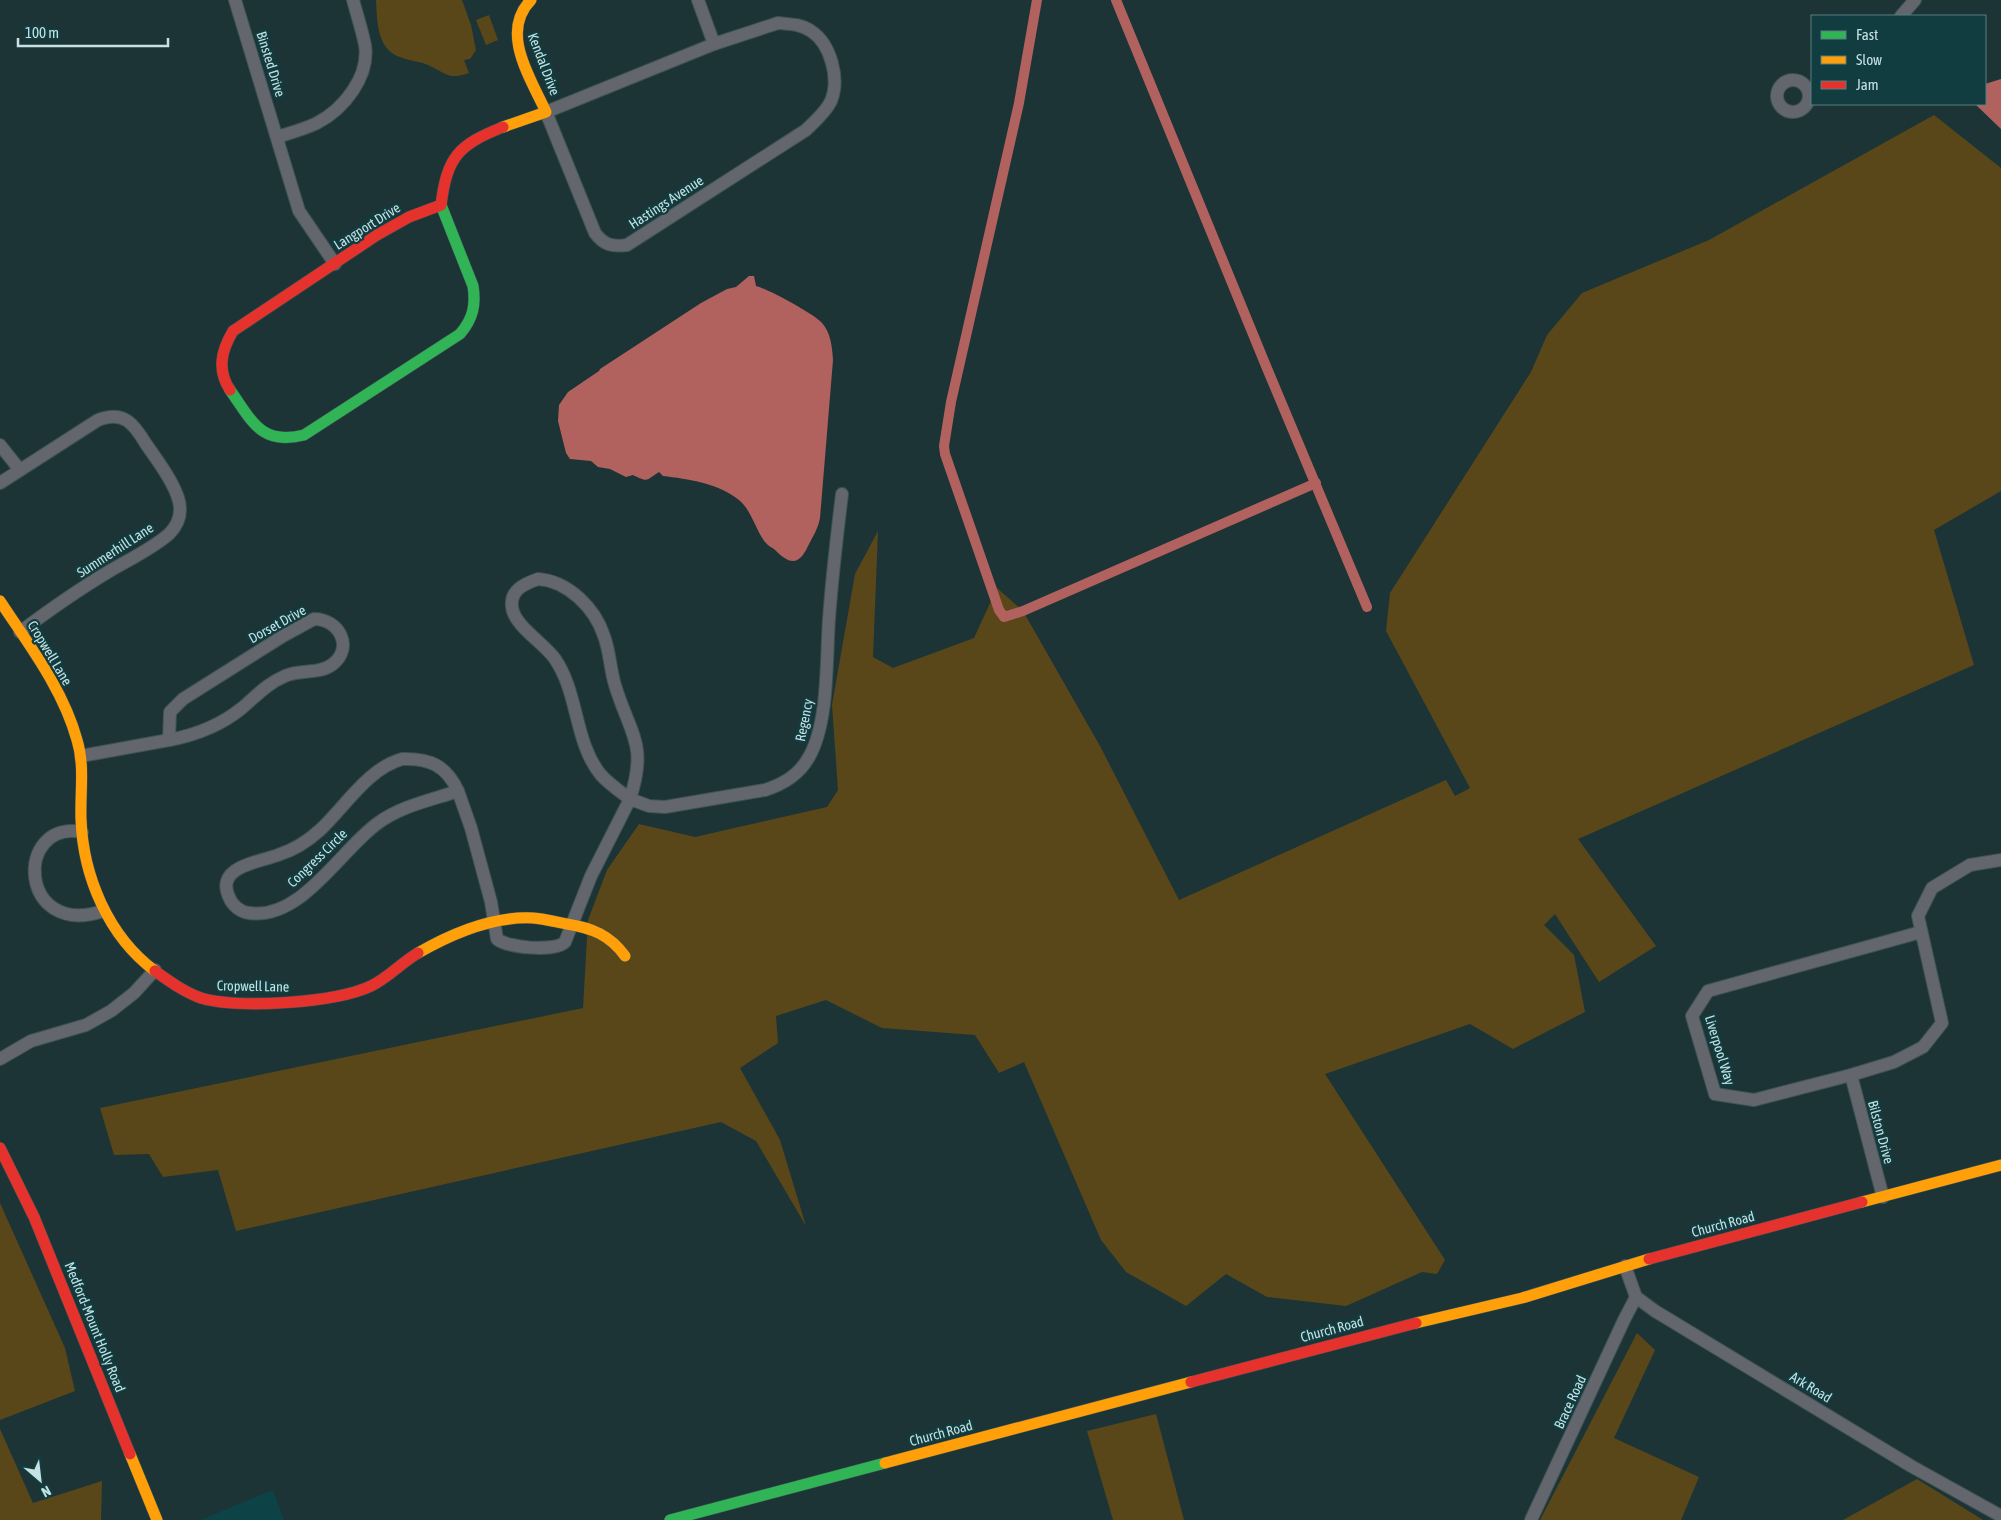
<svg xmlns="http://www.w3.org/2000/svg" width="2001" height="1520" viewBox="0 0 2001 1520" font-family="'Asap Condensed',sans-serif">
	<rect width="100%" height="100%" fill="#1c3436"/>
	<!-- built -->
	<path fill="#0d4246" d="M273,1490L284,1520H200Z"/>
	<!-- green -->
	<g fill="#594719">
		<path d="M376,0H462L471,25L476,50L470,59L464,60L469,73C448,80 447,74 430,66C420,61 409,61 400,57C377,50 377,20 376,0Z"/>
		<path d="M489,15L498,40L486,45L476,20Z"/>
		<path d="M1934,115L2001,168V491L1934,530L1974,665L1578,839L1656,946L1599,982L1555,914L1544,925L1574,955L1585,1012L1513,1049L1470,1024L1325,1074L1445,1260L1437,1274L1422,1272L1346,1306L1267,1297L1226,1274L1186,1306L1126,1272L1101,1240L1024,1062L999,1073L975,1035L882,1028L826,1000L776,1016L778,1043L740,1068L780,1140L806,1226L756,1141L721,1122L236,1231L218,1170L163,1177L149,1154L114,1155L100,1108L583,1008L588,920L607,870L639,824L695,837L827,807L838,790L832,705L855,574L878,531L873,657L893,668L974,638L997,588L1023,611L1100,746L1179,900L1446,780L1455,796L1470,788L1386,631L1390,593L1531,372L1547,335L1582,293L1709,240Z"/>
		<path d="M0,1203L65,1348L75,1391L0,1420Z"/>
		<path d="M1637,1333L1655,1350L1614,1438L1699,1477L1681,1520H1540Z"/>
		<path d="M1156,1414L1184,1520H1113L1087,1431Z"/>
		<path d="M0,1429L33,1503L102,1481L101,1520H0Z"/>
		<path d="M1917,1479L1983,1520H1843Z"/>
	</g>
	<!-- water -->
	<g fill="#b2625e">
		<path d="M2001,79V129L1975,104H1985V84Z"/>
		<path d="M749,276H754L756,286C768,289 814,314 822,323C831,333 832,347 833,360L820,518C818,529 813,536 808,546C798,568 788,563 774,549C771,547 767,545 765,542C755,529 752,511 739,500C718,483 688,479 663,476L659,472C646,480 649,483 633,475L626,477L610,469L598,467L591,461L570,459L566,453L558,421L559,405L568,392L599,371L600,369L701,303L727,289L736,287Z"/>
	</g>
	<g fill="none" stroke-linecap="round" stroke-linejoin="round">
		<!-- canal -->
		<g stroke="#b2625e" stroke-width="10">
			<path d="M1037,0L1019,103L951,402L944,446L945,454L999,610L1004,617L1023,611L1316,483"/>
			<path d="M1116,0L1266,366L1367,607"/>
		</g>
		<defs>
			<g id="street">
				<path d="M235,0L299,211L335,264"/>
				<path d="M698,0L714,44"/>
				<path d="M1901,16L1915,0"/>
				<path d="M778,23C789,24 801,24 811,31C831,44 840,79 831,101C826,112 815,121 806,130L627,245C612,247 604,245 595,233L546,112L714,44Z"/>
				<circle cx="1793" cy="96" r="16"/>
				<path d="M277,137C290,133 305,129 317,123C344,109 370,76 365,45C362,30 357,15 353,0"/>
				<path d="M0,445L20,470"/>
				<path d="M0,483L98,420C124,410 134,424 146,444C157,460 181,491 180,510C180,519 175,528 169,534C152,549 128,560 108,572C78,590 48,611 20,632"/>
				<path d="M538,579C568,581 595,608 604,636C610,652 610,669 615,685C630,735 648,743 630,799C621,792 609,784 601,775C574,742 579,694 555,659C544,643 514,626 512,607C510,590 524,584 538,579Z"/>
				<path d="M314,619C339,619 354,647 333,664C319,675 300,669 285,676C268,683 256,696 242,708C220,726 196,735 169,740L170,712L183,699L283,636Z"/>
				<path d="M81,756L169,740"/>
				<path d="M402,759C429,758 446,765 458,791C431,800 401,806 378,823C340,850 301,921 249,913C240,912 232,905 229,897C215,866 260,862 278,855C294,850 308,841 320,830C345,807 367,769 402,759Z"/>
				<path d="M458,791L471,828L491,902L497,939C508,948 555,952 565,942L591,876L630,799L649,806L665,807L765,790C784,784 799,775 809,757C829,722 826,659 829,619C832,577 837,535 842,494"/>
				<path d="M82,832C13,820 19,939 103,911"/>
				<path d="M1921,932L1708,991L1692,1016L1715,1094L1754,1100L1851,1075L1894,1062L1923,1047L1942,1023L1918,916L1932,888L1970,865L2001,860"/>
				<path d="M0,1059L31,1041L86,1025L111,1011L134,993L155,970"/>
				<path d="M1851,1075L1883,1197"/>
				<path d="M1625,1266L1636,1297L1655,1311L1911,1466L2001,1516"/>
				<path d="M1531,1520L1624,1320L1636,1297"/>
			</g>
			<g id="fast">
				<path d="M230,390C252,421 261,446 304,435L460,334C473,319 476,305 473,286L441,205"/>
				<path d="M670,1520L885,1463"/>
			</g>
			<g id="slow">
				<path d="M503,127L546,112C531,79 499,32 531,0"/>
				<path d="M0,601C29,645 63,689 77,740C85,766 80,792 81,819C83,876 108,936 155,971"/>
				<path d="M418,953C451,934 494,916 533,918C545,919 556,922 567,924C592,928 610,935 625,956"/>
				<path d="M1862,1202L2001,1165"/>
				<path d="M1416,1323L1522,1298L1649,1259"/>
				<path d="M130,1454L157,1520"/>
				<path d="M885,1463L1191,1382"/>
			</g>
			<g id="jam">
				<path d="M230,390C217,370 221,351 233,331L377,235L409,217L441,205C447,157 458,145 503,127"/>
				<path d="M155,971C169,981 184,992 201,998C238,1009 335,1003 371,986C388,978 401,963 418,953"/>
				<path d="M0,1148L34,1217L130,1454"/>
				<path d="M1649,1259L1862,1202"/>
				<path d="M1191,1382L1416,1323"/>
			</g>
		</defs>
		<!-- street casing -->
		<use href="#street" stroke="#3d5253" stroke-width="14"/>
		<!-- fast casing -->
		<use href="#fast" stroke="#3d5253" stroke-width="12"/>
		<!-- slow casing -->
		<use href="#slow" stroke="#3d5253" stroke-width="12"/>
		<!-- jam casing -->
		<use href="#jam" stroke="#3d5253" stroke-width="12"/>
		<!-- street -->
		<use href="#street" stroke="#63666d" stroke-width="12"/>
		<!-- fast -->
		<use href="#fast" stroke="#30b455" stroke-width="11"/>
		<!-- slow -->
		<use href="#slow" stroke="#ff9f0a" stroke-width="11"/>
		<!-- jam -->
		<use href="#jam" stroke="#e5322d" stroke-width="11"/>
	</g>
	<g text-anchor="middle" dominant-baseline="central" stroke-width="4.5" stroke-linejoin="round" paint-order="stroke">
		<!-- street labels -->
		<g font-size="14" fill="#c5e1e3" stroke="#113d41">
			<text transform="translate(271 64) rotate(73)">Binsted Drive</text>
			<text transform="translate(544 64) rotate(69)">Kendal Drive</text>
			<text transform="translate(666 202) rotate(-33)">Hastings Avenue</text>
			<text transform="translate(367 226) rotate(-32)">Langport Drive</text>
			<text transform="translate(115 550) rotate(-33)">Summerhill Lane</text>
			<text transform="translate(277 624) rotate(-29)">Dorset Drive</text>
			<text transform="translate(50 653) rotate(59)">Cropwell Lane</text>
			<text transform="translate(804 720) rotate(-79)">Regency</text>
			<text transform="translate(317 858) rotate(-44)">Congress Circle</text>
			<text transform="translate(253 986) rotate(1)">Cropwell Lane</text>
			<text transform="translate(1720 1050) rotate(73)">Liverpool Way</text>
			<text transform="translate(1881 1132) rotate(75)">Bilston Drive</text>
			<text transform="translate(1723 1224) rotate(-15)">Church Road</text>
			<text transform="translate(95 1327) rotate(68)">Medford-Mount Holly Road</text>
			<text transform="translate(1332 1329) rotate(-15)">Church Road</text>
			<text transform="translate(1811 1387) rotate(31)">Ark Road</text>
			<text transform="translate(1570 1402) rotate(-65)">Brace Road</text>
			<text transform="translate(941 1433) rotate(-15)">Church Road</text>
		</g>
	</g>
	<!-- legend -->
	<rect x="1811" y="15" width="175" height="90" fill="#113d41" stroke="#597f82"/>
	<rect x="1821" y="31" width="25" height="8" fill="#30b455" stroke="#597f82"/>
	<text x="1856" y="40" font-size="15" fill="#c5e1e3">Fast</text>
	<rect x="1821" y="56" width="25" height="8" fill="#ff9f0a" stroke="#597f82"/>
	<text x="1856" y="65" font-size="15" fill="#c5e1e3">Slow</text>
	<rect x="1821" y="81" width="25" height="8" fill="#e5322d" stroke="#597f82"/>
	<text x="1856" y="90" font-size="15" fill="#c5e1e3">Jam</text>
	<!-- north arrow -->
	<g transform="translate(40 1480) rotate(152)" stroke="#113d41" stroke-width="4" paint-order="stroke">
	<path d="M0-4L9 19L0 12L-9 19Z" fill="#c5e1e3"/>
	<text y="-8" font-size="14" font-weight="bold" text-anchor="middle" fill="#c5e1e3">N</text>
	</g>
	<!-- scale -->
	<path d="M18 38v8h150v-8" fill="none" stroke="#c5e1e3" stroke-width="2.5"/>
	<text x="25" y="38" font-size="15" fill="#c5e1e3" stroke="#113d41" stroke-width="4" paint-order="stroke">100 m</text>
</svg>
